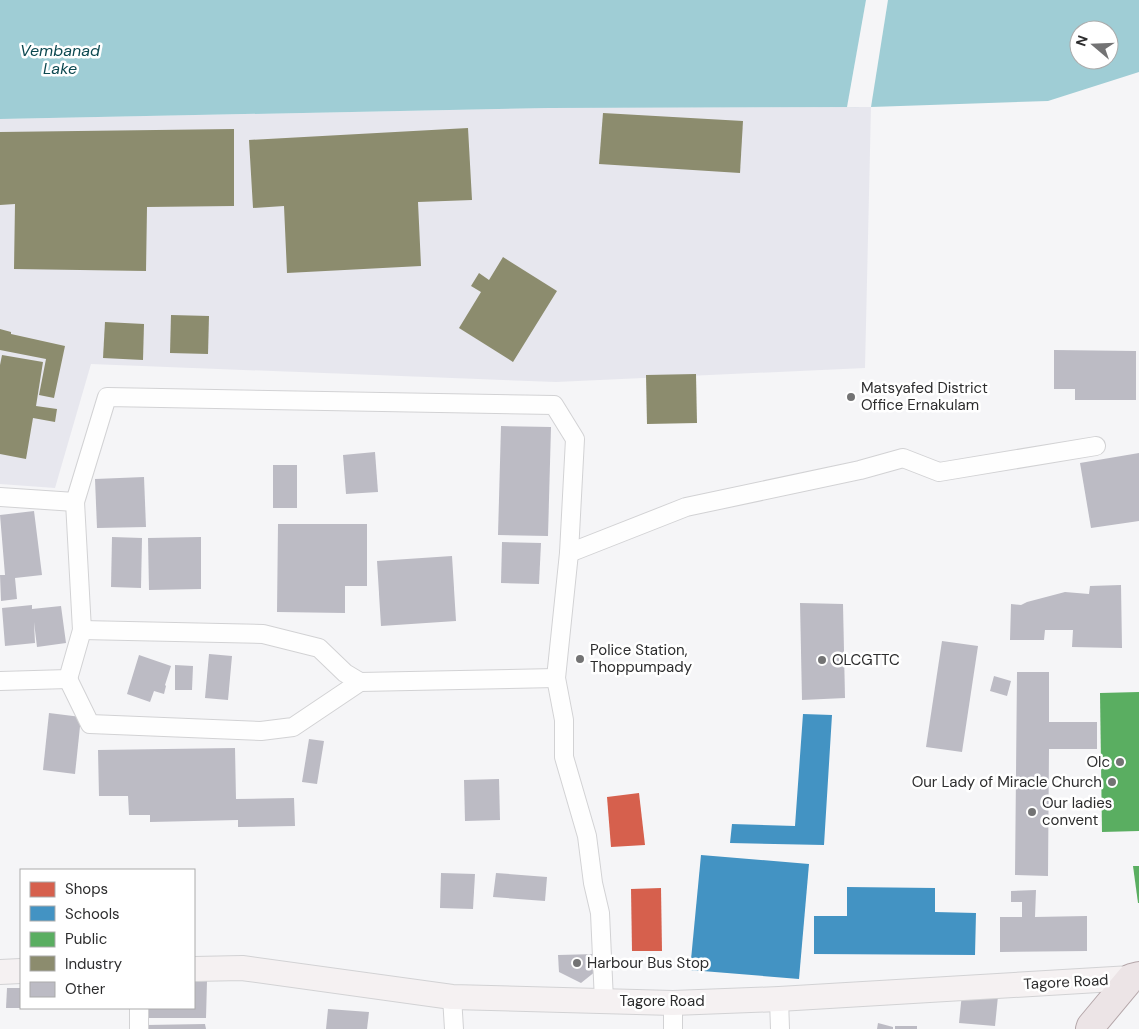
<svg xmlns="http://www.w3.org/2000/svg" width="1139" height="1029" viewBox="0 0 1139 1029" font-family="'DM Sans',sans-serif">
	<rect width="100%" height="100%" fill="#f5f5f7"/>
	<!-- built -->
	<path fill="#e7e7ee" d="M871,107L865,368L556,382L91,364L55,488L0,484V119L548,108Z"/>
	<!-- water -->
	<path fill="#9fcdd5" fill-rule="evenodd" d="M0,0H1139V72L1048,101L871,107L548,108L0,119ZM1079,30H1109V60H1079Z"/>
	<!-- pier -->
	<path fill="#f5f5f7" d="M866,0H888L871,107H847Z"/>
	<!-- shops -->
	<g fill="#d6604d">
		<path d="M639,793L645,845L611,847L607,797Z"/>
		<path d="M661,888L662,951H632L631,889Z"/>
	</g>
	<!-- schools -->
	<g fill="#4393c3">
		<path d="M803,714L832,715L824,845L730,843L732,824L795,826Z"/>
		<path d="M701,855L809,864L799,979L690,970Z"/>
		<path d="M847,887L935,888V912L976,913L975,955L814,954V916H847Z"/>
	</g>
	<!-- public -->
	<g fill="#5aae61">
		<path d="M1139,692V831L1102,832L1100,693Z"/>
		<path d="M1133,866H1139V903H1138Z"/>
	</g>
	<!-- industry -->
	<g fill="#8c8c6e">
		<path d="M603,113L743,121L740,173L599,164Z"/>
		<path d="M468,128L472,200L418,202L421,266L287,273L284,206L253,208L249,140Z"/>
		<path d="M234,129V206L147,207L146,271L14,269L15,204L0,205V132Z"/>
		<path d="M503,257L557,291L513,362L459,328L481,292L471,286L479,273L489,280Z"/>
		<path d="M171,315L209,316L208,354L170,353Z"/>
		<path d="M105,322L144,324L143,360L103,358Z"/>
		<path d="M0,329L11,332V334L65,346L54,398L39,395L46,359L0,350Z"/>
		<path d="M2,355L43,362L36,406L57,409L55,422L33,418L26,459L0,454V365Z"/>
		<path d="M696,374L697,423L647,424L646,375Z"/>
	</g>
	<!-- building -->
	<g fill="#bcbbc4">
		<path d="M1054,350L1136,351V400H1075V389H1054Z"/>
		<path d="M501,426L551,427L548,536L498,535Z"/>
		<path d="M375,452L378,492L346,494L343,455Z"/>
		<path d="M1139,453V521L1091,528L1080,463Z"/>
		<rect x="273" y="465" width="24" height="43"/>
		<path d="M144,477L146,527L97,528L95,479Z"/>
		<path d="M34,511L42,575L15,578L17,599L1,601L0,575H5L0,515Z"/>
		<path d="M278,524H367V586H345V613L277,612Z"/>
		<path d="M112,537L142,538L141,588L111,587Z"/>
		<path d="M201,537V589L149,590L148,538Z"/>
		<path d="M502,542L541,543L539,584L501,583Z"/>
		<path d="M452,556L456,621L381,626L377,561Z"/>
		<path d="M1121,585L1122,648L1072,647L1073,630H1045L1044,640H1010L1011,604L1021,605L1027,602L1065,592L1089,594L1090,586Z"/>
		<path d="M800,603L843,604L845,698L802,700Z"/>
		<path d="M32,605V609L61,606L66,643L37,647L34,622L35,643L5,646L2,608Z"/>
		<path d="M942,641L978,646L962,752L926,747Z"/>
		<path d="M209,654L232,656L228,700L205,698Z"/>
		<path d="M139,655L171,666L165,685L166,686L164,694L154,691L150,702L127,694Z"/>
		<path d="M175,665L193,666L192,690H175Z"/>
		<path d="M1017,672H1049V722H1097V749H1049L1048,876L1015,875Z"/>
		<path d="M994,676L1011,681L1007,696L990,691Z"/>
		<path d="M49,713L81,717L75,774L43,770Z"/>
		<path d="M309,739L324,741L317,784L302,782Z"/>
		<path d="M235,748L236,799L294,798L295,826L238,827V820L150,822V815H129L128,796H99L98,750Z"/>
		<path d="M499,779L500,820L465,821L464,780Z"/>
		<path d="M441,873L475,874L473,909L440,908Z"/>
		<path d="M496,873L547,877L545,901L493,897Z"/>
		<path d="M1036,890L1035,917L1087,916V951L1000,952V917H1022V902H1011V891Z"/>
		<path d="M596,954V971L581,983L559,972L558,955Z"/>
		<path d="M207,981L206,1018H145V1008H194V982Z"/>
		<path d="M7,988H21V1008H6Z"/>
		<path d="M962,993L998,996L995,1026L959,1023Z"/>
		<path d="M328,1009L369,1012L367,1029H326Z"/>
		<path d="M878,1023L893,1027V1029H877Z"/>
		<path d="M205,1024L206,1029H146V1025Z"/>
		<rect x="895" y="1026" width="22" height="3"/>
	</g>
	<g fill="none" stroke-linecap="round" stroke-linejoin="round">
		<defs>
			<g id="street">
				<path d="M0,497L75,502"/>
				<path d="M569,553L686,507L860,470L903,458L939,472L1096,446"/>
				<path d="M82,630L263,634L319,648L345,673L360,682L556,678"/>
				<path d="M68,679L90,724L261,731L293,727L360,682"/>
				<path d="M0,681L68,679L82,630L75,502L107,397L554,405L575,439L569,553L556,678L564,720V757L587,836L593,883L600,913L604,1001"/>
				<path d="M452,997L454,1029"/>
				<path d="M779,999L780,1029"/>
				<path d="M139,1008V1029"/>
				<path d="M673,1029V1003"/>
			</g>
			<g id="secondary">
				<path d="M194,969L242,968L452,997L673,1003L779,999L1131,978"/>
				<path d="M0,972L21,971"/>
			</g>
			<path id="primary" d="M1090,1029L1091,1026L1131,978L1139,976"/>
		</defs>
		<!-- street casing -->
		<use href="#street" stroke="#d2d2d4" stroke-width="20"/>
		<!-- secondary casing -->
		<use href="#secondary" stroke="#d2d2d4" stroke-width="26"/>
		<!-- primary casing -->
		<use href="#primary" stroke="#b4a6a9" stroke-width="30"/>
		<!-- street -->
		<use href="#street" stroke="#fefefe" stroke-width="18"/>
		<!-- secondary -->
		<use href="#secondary" stroke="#f5f1f2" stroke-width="24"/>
		<!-- primary -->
		<use href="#primary" stroke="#ece4e6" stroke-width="28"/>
	</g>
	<!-- markers -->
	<g fill="#737374" stroke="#fff" stroke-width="2">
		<circle cx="851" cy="397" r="5"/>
		<circle cx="580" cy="659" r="5"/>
		<circle cx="822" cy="660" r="5"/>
		<circle cx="1120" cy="762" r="5"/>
		<circle cx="1112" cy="782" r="5"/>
		<circle cx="1032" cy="812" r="5"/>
		<circle cx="577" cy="963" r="5"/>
	</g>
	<g text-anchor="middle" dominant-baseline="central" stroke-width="5" stroke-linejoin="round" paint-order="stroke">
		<!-- poi labels -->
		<g font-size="15" fill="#2d2d2e" stroke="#fff" text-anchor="start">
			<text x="861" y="388">Matsyafed District<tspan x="861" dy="17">Office Ernakulam</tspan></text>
			<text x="590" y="650">Police Station,<tspan x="590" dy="17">Thoppumpady</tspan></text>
			<text x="832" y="660">OLCGTTC</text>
			<text x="1110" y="762" text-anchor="end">Olc</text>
			<text x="1102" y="782" text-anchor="end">Our Lady of Miracle Church</text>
			<text x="1042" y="803">Our ladies<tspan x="1042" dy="17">convent</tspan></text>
			<text x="587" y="963">Harbour Bus Stop</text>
		</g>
		<!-- street labels -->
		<g font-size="15" fill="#2d2d2e" stroke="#fff">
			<text transform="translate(1066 982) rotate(-3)">Tagore Road</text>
			<text x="662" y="1001">Tagore Road</text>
		</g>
		<!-- water labels -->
		<g font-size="16" font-style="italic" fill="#0d4951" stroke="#fff">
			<text x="60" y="50">Vembanad<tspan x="60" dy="18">Lake</tspan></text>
		</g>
	</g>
	<!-- legend -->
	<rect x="20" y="869" width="175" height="140" fill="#ffffff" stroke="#ababab"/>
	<rect x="30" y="882" width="25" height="15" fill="#d6604d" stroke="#ababab"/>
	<text x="65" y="894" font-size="15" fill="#2d2d2e">Shops</text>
	<rect x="30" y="906" width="25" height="15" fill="#4393c3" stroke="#ababab"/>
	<text x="65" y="919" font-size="15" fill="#2d2d2e">Schools</text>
	<rect x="30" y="932" width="25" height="15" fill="#5aae61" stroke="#ababab"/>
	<text x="65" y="944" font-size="15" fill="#2d2d2e">Public</text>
	<rect x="30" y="956" width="25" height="15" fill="#8c8c6e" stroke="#ababab"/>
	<text x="65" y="969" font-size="15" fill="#2d2d2e">Industry</text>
	<rect x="30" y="982" width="25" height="15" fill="#bcbbc4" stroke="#ababab"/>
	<text x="65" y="994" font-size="15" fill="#2d2d2e">Other</text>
	<!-- north arrow -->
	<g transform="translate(1094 45) rotate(289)"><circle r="24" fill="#ffffff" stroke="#ababab"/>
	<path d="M0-4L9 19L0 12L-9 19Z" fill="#737374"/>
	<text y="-8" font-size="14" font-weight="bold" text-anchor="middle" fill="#2d2d2e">N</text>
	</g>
</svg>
